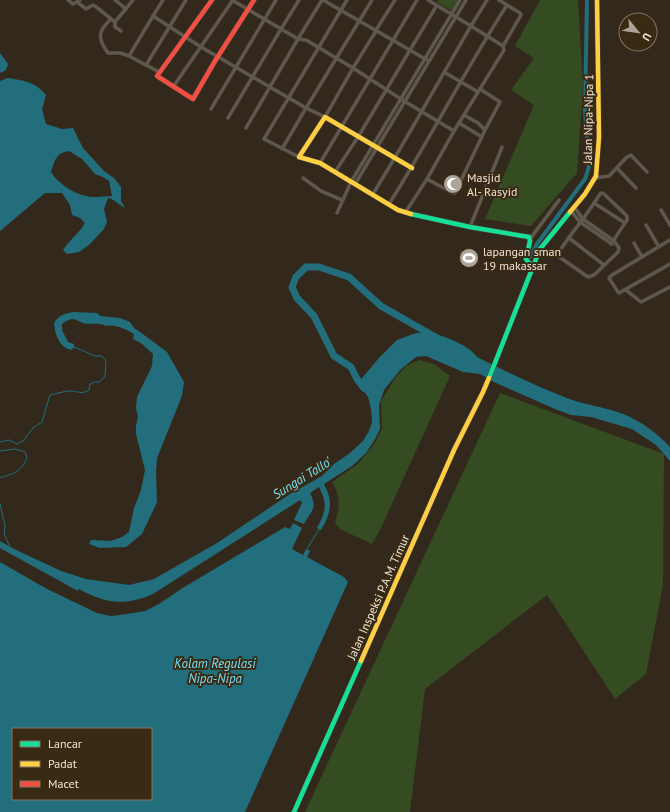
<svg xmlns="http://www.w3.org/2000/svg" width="670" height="812" viewBox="0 0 670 812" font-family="'PT Sans',sans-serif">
	<rect width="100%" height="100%" fill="#32291c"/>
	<!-- green -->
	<g fill="#354c22">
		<path d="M438,0H459L452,11L437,2Z"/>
		<path d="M540,0H578L583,86L577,173L531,226L485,219L534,105L511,90L534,58L515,46Z"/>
		<path d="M460,251L479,254L476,265L459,261Z"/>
		<path d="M419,360L434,364L450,376L380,530L372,544L340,529L335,523C340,506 341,498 332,482L358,464L375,443L382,429L381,401L395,378L406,366Z"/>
		<path d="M500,393L664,454L663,585L646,674L615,699L547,595L425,689L410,812H305Z"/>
	</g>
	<!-- water -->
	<g fill="#226e7c" fill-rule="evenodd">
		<path d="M0,53L8,64L6,70L0,73Z"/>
		<path d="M8,78C25,81 34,81 46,95L42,109L46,124L62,129L73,128L83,148L104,171L114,178L121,187V201L125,208C119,205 114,199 108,198L104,209L107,222L104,229L89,245L79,252L67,254L63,250C70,239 79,234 85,223L80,218L72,215L70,205L62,193H45L0,231V81ZM69,151L82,159L95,174L103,177L109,181L112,196C106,196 102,197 96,197C80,198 59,185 51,172C55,160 56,153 69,151Z"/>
		<path d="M73,312L97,313L100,316L120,318L130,322L134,328L140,332L167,352L184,382L182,396L157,458L156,473L157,502L142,534L126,547L100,548L89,544L91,540L111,541L122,537L129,532L134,508L141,490L145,470L136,434V425L138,417L136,408L137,397L152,366L153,354L141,343L133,339L134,334C125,329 116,324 106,326C99,322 91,325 83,323C80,322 77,320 74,319C69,319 66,321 62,324V330L68,342L74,344V347L72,350C59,348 55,334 54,323C59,315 64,314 73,312Z"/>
		<path d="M416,333C421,333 427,332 432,333C445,336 470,346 477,357C507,372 536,386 567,398C585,405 605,407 623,414C641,421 657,433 670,447V461L656,445L632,429L591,417L571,415L555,409L496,383L480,374L463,372L426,356L416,357L400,370L384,390L379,405L380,429L375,439L366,453L352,466L324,484C325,487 327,490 328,493C333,507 328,518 321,530L317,528C326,511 328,505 319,487L310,493C318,509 311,511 304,524L294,520L301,505L302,503L300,500L153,594C126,606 106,604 79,589L78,591L0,548V541L10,547L61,571L86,579L129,585L154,579L217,543L290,494L322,476L334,464L350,453L363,441L369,431L372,422L371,409L368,397L358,383L378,359L397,340Z"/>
		<path d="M293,523L302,528L292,549L303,555L306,549L310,551L307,557L344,577L348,582L245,812H0V562L47,589L97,613L111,616L127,614L145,611L159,604L181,589L285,527L290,529ZM13,729H151V799H13Z"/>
	</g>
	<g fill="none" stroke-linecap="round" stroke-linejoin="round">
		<!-- stream -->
		<g stroke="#226e7c" stroke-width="1">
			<path d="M0,442L9,440L17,444L23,441L33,428L42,422L50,395C56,394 64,391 70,391C78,391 82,395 89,390L90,384L95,382H100L105,376L106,361L102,356H95L74,347"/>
			<path d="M0,451L15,449L25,452L27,458C20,473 14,473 0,478"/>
			<path d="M0,504L5,526L4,534L10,547"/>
			<path d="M307,549L319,529"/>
		</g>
		<!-- canal -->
		<path stroke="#226e7c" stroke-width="4" d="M530,257L537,244L585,179L589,167L585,109L587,0"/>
		<!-- river -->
		<path stroke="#226e7c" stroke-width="7" d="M364,388L357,379L351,367L334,356L314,316L297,298L292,287L296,277L306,267H319L349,277L381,306L437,338"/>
		<defs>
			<g id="street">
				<path d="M68,0L73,4L80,0"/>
				<path d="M115,0L126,9"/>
				<path d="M163,0L153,16L201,47L306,108L282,149"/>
				<path d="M299,0L281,29L298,39L306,40L353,68L376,31"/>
				<path d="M323,0L427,60"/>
				<path d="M372,0L306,108L325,117L353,68L404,101L454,131"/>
				<path d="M428,0L471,26L487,0"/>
				<path d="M499,0L520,13L521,15L503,46"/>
				<path d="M77,2L86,9L93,5L95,6L115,22L133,0"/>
				<path d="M111,19C98,31 97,38 108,53H120L129,56L159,72"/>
				<path d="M115,22V27L121,31"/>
				<path d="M376,30L395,0"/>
				<path d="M129,56L153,16"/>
				<path d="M146,65L186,0"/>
				<path d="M444,72L478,92"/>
				<path d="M173,87L233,0"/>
				<path d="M480,89L500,102L485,130"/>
				<path d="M211,109L276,0"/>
				<path d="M228,118L281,29L232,0"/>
				<path d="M459,123L482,137"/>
				<path d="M246,128L298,39L322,0"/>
				<path d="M299,157L264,139L347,0"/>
				<path d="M320,163L417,0"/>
				<path d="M617,168L636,188"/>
				<path d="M335,172L358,137L437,5"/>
				<path d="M303,178L321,191L342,200"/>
				<path d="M595,178L609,176L627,157L631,155L647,172"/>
				<path d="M427,179L451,192L455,193L485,130L478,123L464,115"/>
				<path d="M355,184L466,0"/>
				<path d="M373,194C407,139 438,82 471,26L503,46L504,50L454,131L427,179L405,213"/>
				<path d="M594,203L625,223L611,244"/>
				<path d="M389,204C430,139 465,70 507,5"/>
				<path d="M574,207L583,219L614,241L619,248L618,252L594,275L588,277L558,256L557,254C566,242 574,230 583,219L601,193H602L604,194L627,216V220L625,223"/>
				<path d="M661,210L670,225"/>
				<path d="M571,211L580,222L612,244"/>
				<path d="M337,213L351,182L460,0"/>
				<path d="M646,225L659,247"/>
				<path d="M470,227L502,147"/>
				<path d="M569,238L604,265"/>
				<path d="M530,239L559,200"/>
				<path d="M670,240L612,275L609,278L618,292L619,293L670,264"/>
				<path d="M634,243L642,257"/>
				<path d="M626,290L641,302L670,287"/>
			</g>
			<g id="fast">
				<path d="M411,214L470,227L529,237L530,241L526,259L529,263L533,265"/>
				<path d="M489,378L540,249L570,212"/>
				<path d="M294,812L361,661"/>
			</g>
			<g id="slow">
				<path d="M570,212L585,194L596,176L599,137L597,0"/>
				<path d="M411,214L398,210L320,163L299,157L325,117L412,168"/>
				<path d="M361,661L454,450L483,392L489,378"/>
			</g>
			<path id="jam" d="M212,0L157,76L193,99L215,61L254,0"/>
		</defs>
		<!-- street casing -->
		<use href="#street" stroke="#4c443a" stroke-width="4"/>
		<!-- fast casing -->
		<use href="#fast" stroke="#4c443a" stroke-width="5.5"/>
		<!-- slow casing -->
		<use href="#slow" stroke="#4c443a" stroke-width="5.5"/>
		<!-- jam casing -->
		<use href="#jam" stroke="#4c443a" stroke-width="5.5"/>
		<!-- street -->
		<use href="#street" stroke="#60584f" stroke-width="3"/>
		<!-- fast -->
		<use href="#fast" stroke="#16e098" stroke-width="4.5"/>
		<!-- slow -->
		<use href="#slow" stroke="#ffcf43" stroke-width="4.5"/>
		<!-- jam -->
		<use href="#jam" stroke="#f24e42" stroke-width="4.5"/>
	</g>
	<!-- icons -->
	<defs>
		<symbol id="mosque-disc" viewBox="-11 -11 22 22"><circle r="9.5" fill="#ada396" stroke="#3a2a14"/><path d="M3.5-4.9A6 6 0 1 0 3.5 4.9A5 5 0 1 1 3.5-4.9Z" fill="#fff"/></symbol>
		<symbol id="stadium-disc" viewBox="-11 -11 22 22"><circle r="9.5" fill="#ada396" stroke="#3a2a14"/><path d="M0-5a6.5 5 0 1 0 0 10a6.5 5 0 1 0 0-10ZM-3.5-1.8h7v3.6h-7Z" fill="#fff"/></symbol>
	</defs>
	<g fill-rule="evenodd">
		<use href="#mosque-disc" x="442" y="173" width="22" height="22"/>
		<use href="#stadium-disc" x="458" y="247" width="22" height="22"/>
	</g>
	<g text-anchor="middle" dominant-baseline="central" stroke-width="4" stroke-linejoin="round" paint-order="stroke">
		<!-- street labels -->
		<g font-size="12" fill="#efe5d7" stroke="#3a2a14">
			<text transform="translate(588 119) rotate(-89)">Jalan Nipa-Nipa 1</text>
			<text transform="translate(378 597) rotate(-66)">Jalan Inspeksi P.A.M. Timur</text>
		</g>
		<!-- poi labels -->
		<g font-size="12" fill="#efe5d7" stroke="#3a2a14" text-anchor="start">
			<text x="467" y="177">Masjid<tspan x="467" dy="14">Al- Rasyid</tspan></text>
			<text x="483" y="251">lapangan sman<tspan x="483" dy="14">19 makassar</tspan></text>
		</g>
		<!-- water labels -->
		<g font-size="13" font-style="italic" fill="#73e0f7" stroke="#3a2a14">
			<text transform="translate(302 478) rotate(-32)">Sungai Tallo'</text>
			<text x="215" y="663">Kolam Regulasi<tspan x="215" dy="15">Nipa-Nipa</tspan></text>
		</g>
	</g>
	<!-- legend -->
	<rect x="12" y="728" width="140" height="72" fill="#3a2a14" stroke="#827562"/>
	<rect x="20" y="741" width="20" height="6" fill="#16e098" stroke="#827562"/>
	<text x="48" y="748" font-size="12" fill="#efe5d7">Lancar</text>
	<rect x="20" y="761" width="20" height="6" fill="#ffcf43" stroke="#827562"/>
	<text x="48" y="768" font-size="12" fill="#efe5d7">Padat</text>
	<rect x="20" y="781" width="20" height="6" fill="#f24e42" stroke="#827562"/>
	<text x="48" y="788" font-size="12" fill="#efe5d7">Macet</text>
	<!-- north arrow -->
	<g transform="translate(638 32) rotate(119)"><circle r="19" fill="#3a2a14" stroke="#827562"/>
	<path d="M0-3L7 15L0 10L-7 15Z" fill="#ada396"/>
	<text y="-6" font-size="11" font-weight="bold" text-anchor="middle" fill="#efe5d7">U</text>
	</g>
</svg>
